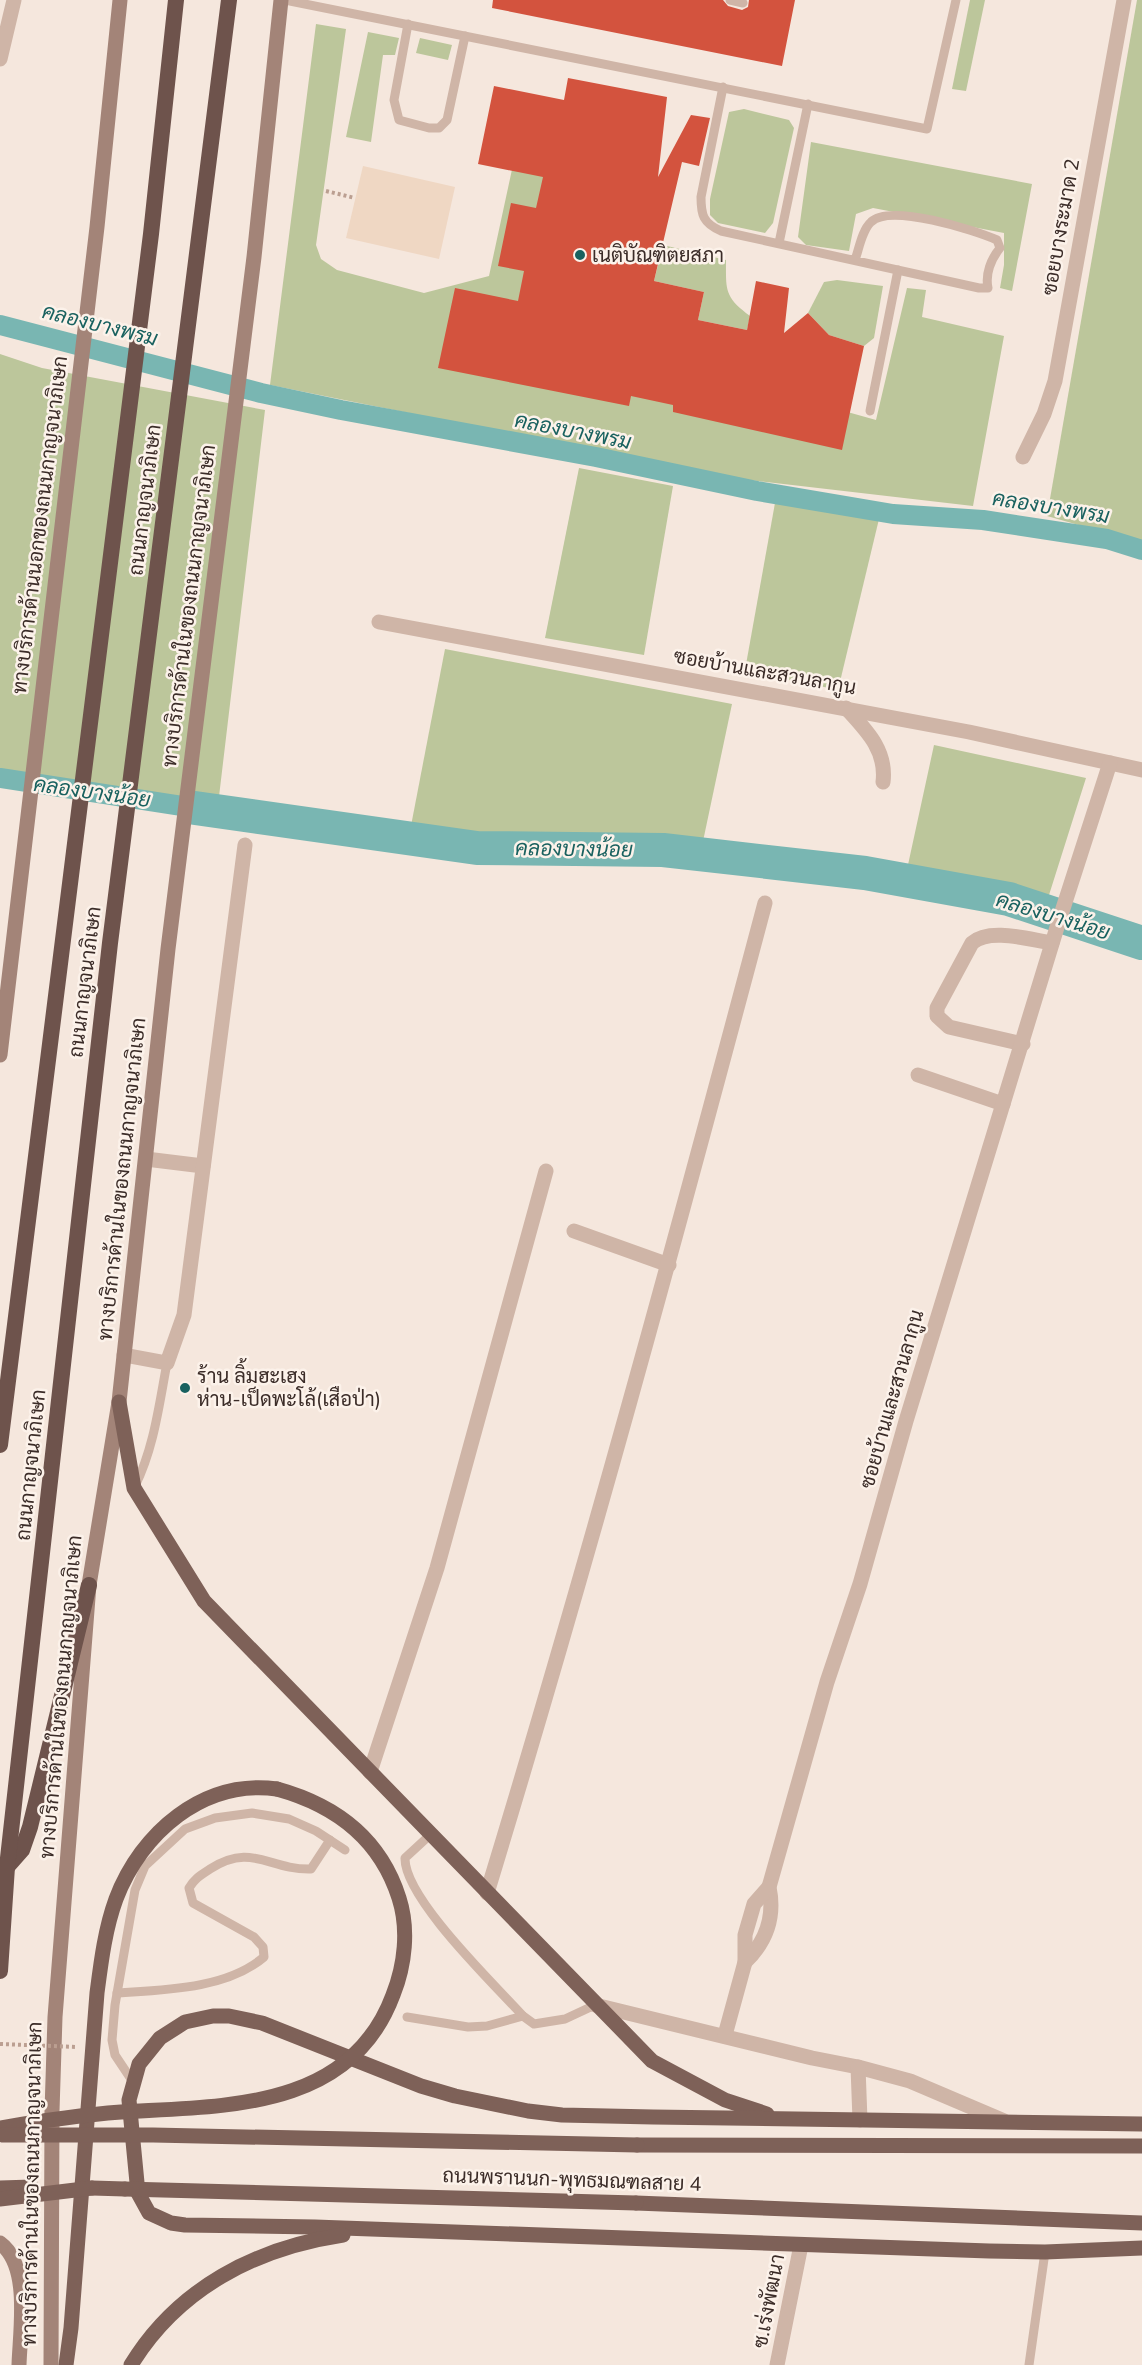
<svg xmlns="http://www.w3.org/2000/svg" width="1142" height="2365" viewBox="0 0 1142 2365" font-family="'Nunito Sans',Sarabun,sans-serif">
	<rect width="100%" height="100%" fill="#f5e7dd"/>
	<!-- green -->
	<g fill="#bcc69b">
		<path d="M970,0H985L966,91L952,89Z"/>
		<path d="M1137,0H1142V543L1047,516Z"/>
		<path d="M316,24L346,29L316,245L321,259L337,270L424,293L489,276L516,151L564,159L531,323L876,420L907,288L926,290L922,317L1004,336L973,506L731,478L270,385Z"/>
		<path d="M368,32L399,38L395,55H383L371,142L346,137Z"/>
		<path d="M420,38L452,45L448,60L416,53Z"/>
		<path d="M744,109L789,120L794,128L773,223L765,233L718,223L710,215V199L729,112Z"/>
		<path d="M811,142L1032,184L1012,291L1000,288L1004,265V233L873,208L856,214L849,251L806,245L798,237Z"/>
		<path d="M663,245L726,260C726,290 724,297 750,316L747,330L698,320L704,292L654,281Z"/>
		<path d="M837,280L883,286L874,338L864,346L829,335L808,313L824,282Z"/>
		<path d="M0,354L42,368L265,410L218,805L0,770Z"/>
		<path d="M579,468L673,486L644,655L545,638Z"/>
		<path d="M775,503L879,519L838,690L745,670Z"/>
		<path d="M445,649L732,704L702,846L474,841L410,831Z"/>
		<path d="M934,745L1086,778L1049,895L960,878L906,874Z"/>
	</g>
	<!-- plaza -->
	<path fill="#efd7c3" d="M363,166L455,187L439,259L346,238Z"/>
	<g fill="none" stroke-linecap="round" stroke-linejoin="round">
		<!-- canal -->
		<g stroke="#79b6b2" stroke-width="20">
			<path d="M0,325L261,393L341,410L596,457L757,491L893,514L983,520L1107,539L1142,550"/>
			<path d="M0,778L195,808"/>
		</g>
		<!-- river -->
		<path stroke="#79b6b2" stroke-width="34" d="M195,808L477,848L663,850L865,873L1009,899L1142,943"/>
	</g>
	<!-- building -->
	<g fill="#d3533e">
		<path d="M493,0H723L728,6L742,10L748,7L749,0H795L782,66L492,8Z"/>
		<path d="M568,78L667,97L658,177L691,115L710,118L699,166L682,162L654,281L704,292L698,320L747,330L756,281L789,288L784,333L808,313L829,335L864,346L842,450L673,412V405L631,396L629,406L438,368L455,288L518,301L524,271L498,266L511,203L536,208L543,177L478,164L494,86L564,100Z"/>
	</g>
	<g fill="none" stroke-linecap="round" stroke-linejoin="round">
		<!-- path -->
		<path stroke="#bb9f91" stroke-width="4" stroke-dasharray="3 3" stroke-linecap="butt" d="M326,191L355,198"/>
		<!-- service -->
		<g stroke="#cfb5a7" stroke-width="9">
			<path d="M285,0L927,129L956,0"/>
			<path d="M730,0L743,3"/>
			<path d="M408,24L394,100L399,120L429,128H439L447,120L465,36"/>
			<path d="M723,87L701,197C701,215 703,223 721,231L979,288H988C985,274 991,259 1000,248L997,240C974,230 890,203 871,222C862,230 859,249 855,260"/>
			<path d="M779,243L808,104"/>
			<path d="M870,411L898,270"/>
			<path d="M135,1486C154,1448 159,1405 167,1363"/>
			<path d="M430,1835L405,1858C404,1898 495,1985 523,2016L534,2024L565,2019L595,2005"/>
			<path d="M117,1993C164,1990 227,1989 264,1957L263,1947L254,1937L193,1903L189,1888C195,1878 201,1875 210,1869C252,1842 268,1870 311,1869L330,1840"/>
			<path d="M407,2017L468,2027L487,2026L523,2016"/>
			<path d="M133,2082L115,2055L112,2040L115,2005L135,1890L145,1866L185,1829L215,1818L252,1813L289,1819L316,1831L345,1850"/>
			<path d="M1029,2365L1045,2252"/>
		</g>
		<!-- minor -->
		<g stroke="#cfb5a7" stroke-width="15">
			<path d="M0,59L14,0"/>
			<path d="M1023,457L1044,414L1055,381L1124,0"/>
			<path d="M379,622L969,732L1142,770"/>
			<path d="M846,708C866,730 887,750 883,782"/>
			<path d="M1023,1044L949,1027L937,1016V1008L972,943C990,927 1030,940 1052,943"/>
			<path d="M918,1075L1003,1104"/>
			<path d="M146,1159L203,1166"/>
			<path d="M574,1231L669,1265"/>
			<path d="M124,1355L167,1363L184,1315L245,845"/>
			<path d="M370,1772L437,1568L546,1171"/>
			<path d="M487,1893C587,1565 677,1234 765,903"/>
			<path d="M745,1962C767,1941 775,1916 769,1887L827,1682L860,1584L906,1421L1058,924L1110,763"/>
			<path d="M595,2005L812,2058L858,2067L910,2081L1004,2121"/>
			<path d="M725,2035L745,1962V1935L754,1904L769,1887"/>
			<path d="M858,2067L860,2120"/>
			<path d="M777,2365L801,2245"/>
		</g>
		<!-- secondary -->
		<g stroke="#a38478" stroke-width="15">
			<path d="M0,1055L97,227L120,0"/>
			<path d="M0,2243C31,2266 20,2330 19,2365"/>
			<path d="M51,2365L52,2111L55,2017L89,1585L119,1402L168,949L254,257L281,0"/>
		</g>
		<!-- primary -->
		<g stroke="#7e6158" stroke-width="15">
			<path d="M119,1402L134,1488L204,1601L652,2061L725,2100L767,2114"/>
			<path d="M1142,2124L653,2117L562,2115L528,2111L455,2096L421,2086L262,2023L229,2016H213L185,2022L160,2038L139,2064L129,2100L138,2193L149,2213L171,2223L185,2225L315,2227L989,2251L1045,2252L1142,2248"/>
			<path d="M637,2145L1142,2146"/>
			<path d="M92,2188L125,2189"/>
			<path d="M636,2203L1142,2223"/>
			<path d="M66,2365L71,2328L97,1993C101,1962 105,1929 116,1899C141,1833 203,1779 277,1789"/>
			<path d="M131,2365C178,2288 256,2248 343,2235"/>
		</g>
		<!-- trunk -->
		<g stroke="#6e534c" stroke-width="16">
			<path d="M0,1445L151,234L176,0"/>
			<path d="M7,1867L22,1850L30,1827L89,1585"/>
			<path d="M0,1971L7,1867L110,943L229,0"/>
		</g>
		<!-- path-bridge -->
		<path stroke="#bb9f91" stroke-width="4" stroke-dasharray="3 3" stroke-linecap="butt" d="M0,2044L77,2047"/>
		<!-- primary-bridge -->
		<g stroke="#7e6158" stroke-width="15">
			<path d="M0,2128C40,2121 81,2115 121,2112C223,2106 350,2111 393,1995C405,1965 409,1929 399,1898C380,1838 335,1805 277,1789"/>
			<path d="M3,2135H153L637,2145"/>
			<path d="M0,2188L32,2187"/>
			<path d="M125,2189L636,2203"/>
			<path d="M0,2199L92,2188"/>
		</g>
	</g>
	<!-- markers -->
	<g fill="#19615f" stroke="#fcf2ea" stroke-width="2">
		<circle cx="580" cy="255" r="6"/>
		<circle cx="185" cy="1388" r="6"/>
	</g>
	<g text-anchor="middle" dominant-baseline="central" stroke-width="5" stroke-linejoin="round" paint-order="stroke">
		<!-- street labels -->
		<g font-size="20" fill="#3b2c28" stroke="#fcf2ea">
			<text transform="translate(1061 227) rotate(-80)">ซอยบางระมาด 2</text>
			<text transform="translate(145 500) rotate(-83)">ถนนกาญจนาภิเษก</text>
			<text transform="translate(40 525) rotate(-83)">ทางบริการด้านนอกของถนนกาญจนาภิเษก</text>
			<text transform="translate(189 606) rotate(-83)">ทางบริการด้านในของถนนกาญจนาภิเษก</text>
			<text transform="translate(765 672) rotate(10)">ซอยบ้านและสวนลากูน</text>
			<text transform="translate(85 982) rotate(-83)">ถนนกาญจนาภิเษก</text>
			<text transform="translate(122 1179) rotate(-84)">ทางบริการด้านในของถนนกาญจนาภิเษก</text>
			<text transform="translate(892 1399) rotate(-74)">ซอยบ้านและสวนลากูน</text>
			<text transform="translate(31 1465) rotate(-84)">ถนนกาญจนาภิเษก</text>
			<text transform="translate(61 1697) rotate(-85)">ทางบริการด้านในของถนนกาญจนาภิเษก</text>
			<text transform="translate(572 2180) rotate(2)">ถนนพรานนก-พุทธมณฑลสาย 4</text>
			<text transform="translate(32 2184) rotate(-89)">ทางบริการด้านในของถนนกาญจนาภิเษก</text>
			<text transform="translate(769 2301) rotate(-79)">ซ.เร่งพัฒนา</text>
		</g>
		<!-- poi labels -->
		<g font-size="20" fill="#3b2c28" stroke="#fcf2ea" text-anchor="start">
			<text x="592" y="255">เนติบัณฑิตยสภา</text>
			<text x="197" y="1376">ร้าน ลิ้มฮะเฮง<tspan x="197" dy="23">ห่าน-เป็ดพะโล้(เสือป่า)</tspan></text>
		</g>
		<!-- water labels -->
		<g font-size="21" font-style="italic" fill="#19615f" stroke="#fcf2ea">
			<text transform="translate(100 325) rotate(14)">คลองบางพรม</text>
			<text transform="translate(573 431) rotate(11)">คลองบางพรม</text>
			<text transform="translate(1051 507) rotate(9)">คลองบางพรม</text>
			<text transform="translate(92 792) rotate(8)">คลองบางน้อย</text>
			<text transform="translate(574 849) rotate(1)">คลองบางน้อย</text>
			<text transform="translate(1053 916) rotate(17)">คลองบางน้อย</text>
		</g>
	</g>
</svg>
